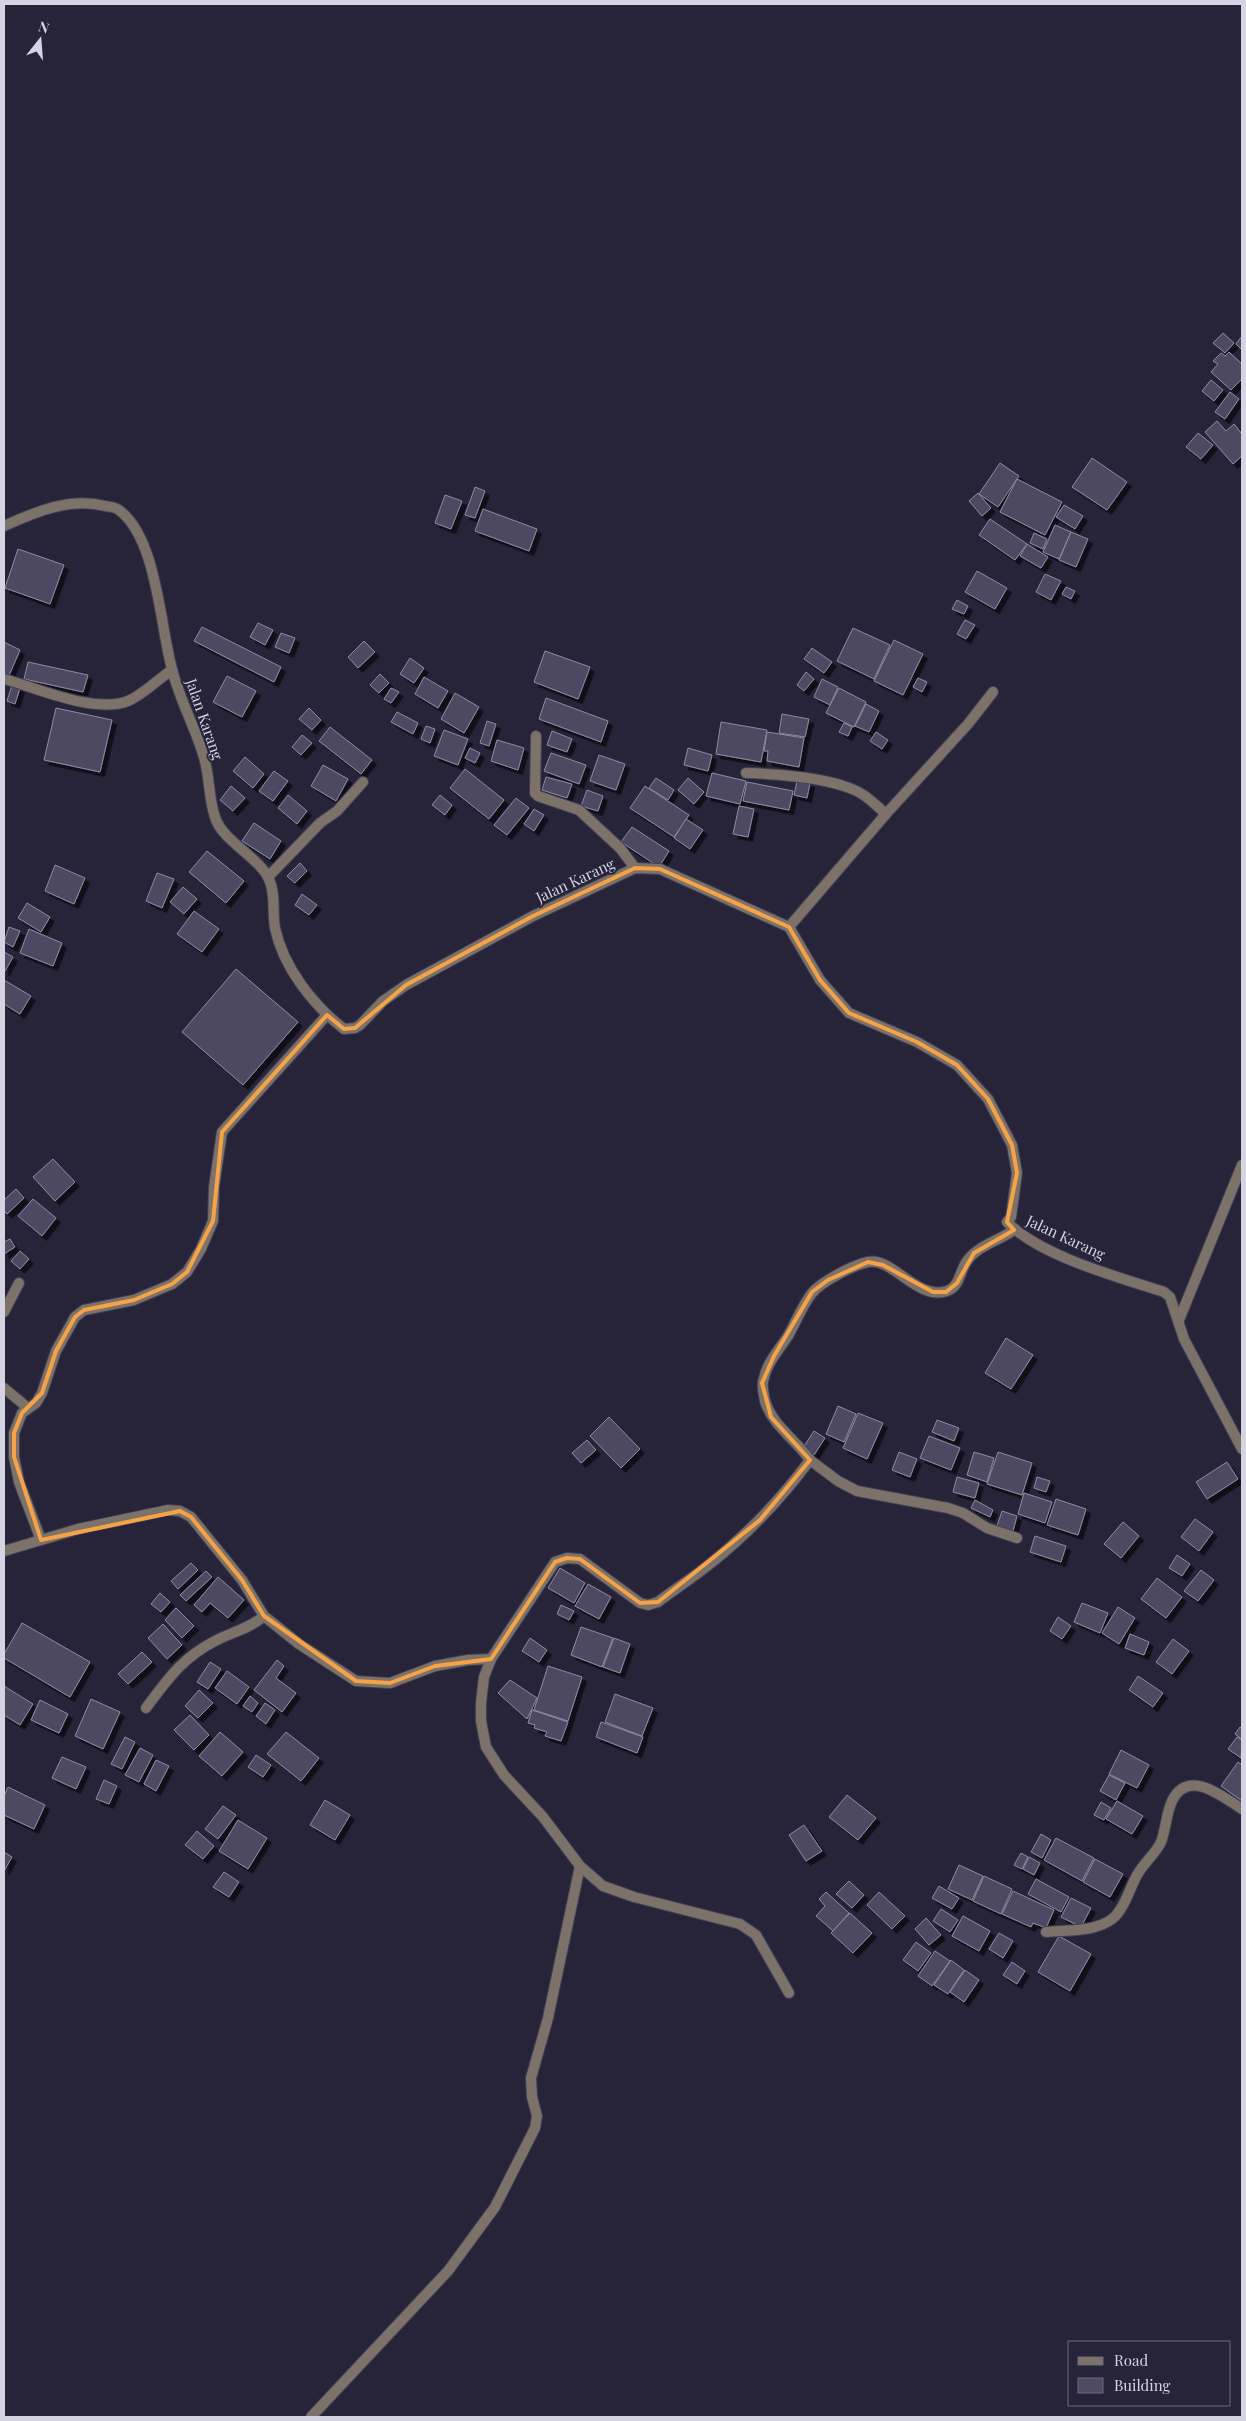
<svg xmlns="http://www.w3.org/2000/svg" width="1246" height="2421" viewBox="0 0 1246 2421" font-family="'Playfair Display',serif">
	<defs>
		<filter id="shadow"><feDropShadow dx="4.5" dy="4.5" stdDeviation="0" flood-color="#0009"/></filter>
	</defs>
	<rect width="100%" height="100%" fill="#27243a"/>
	<!-- building -->
	<g fill="#4d4a63" stroke="#8d8aa6" filter="url(#shadow)">
		<path d="M1223,333L1234,343L1225,353L1213,343Z"/>
		<path d="M1242,336V350L1236,344Z"/>
		<path d="M1229,352L1242,364V379L1231,390L1211,372L1218,364L1213,361L1221,353L1225,356Z"/>
		<path d="M1211,380L1223,390L1214,401L1202,391Z"/>
		<path d="M1230,392L1239,399L1225,419L1215,412Z"/>
		<path d="M1217,421L1226,431L1234,424L1242,434V456L1233,464L1205,432Z"/>
		<path d="M1198,433L1213,445L1201,459L1186,447Z"/>
		<path d="M1092,458L1127,482L1107,510L1072,487Z"/>
		<path d="M1000,463L1019,476L998,507L979,494Z"/>
		<path d="M1017,479L1062,502L1045,535L1000,512Z"/>
		<path d="M475,487L485,491L475,518L465,515Z"/>
		<path d="M978,493L991,508L982,516L969,501Z"/>
		<path d="M445,495L462,501L451,529L435,523Z"/>
		<path d="M1064,505L1083,516L1075,529L1056,517Z"/>
		<path d="M483,509L537,529L529,551L475,531Z"/>
		<path d="M990,519L1027,544L1015,560L979,535Z"/>
		<path d="M1055,525L1071,532L1059,559L1043,552Z"/>
		<path d="M1071,532L1088,539L1076,567L1059,560Z"/>
		<path d="M1034,533L1047,539L1043,549L1030,543Z"/>
		<path d="M1027,544L1048,557L1041,568L1020,556Z"/>
		<path d="M18,549L64,565L50,604L5,588Z"/>
		<path d="M977,571L1007,588L995,609L965,592Z"/>
		<path d="M1045,574L1061,581L1051,600L1036,592Z"/>
		<path d="M1066,587L1075,591L1071,599L1062,594Z"/>
		<path d="M957,600L968,606L964,614L952,609Z"/>
		<path d="M965,620L975,625L966,639L957,634Z"/>
		<path d="M258,623L273,630L265,645L250,637Z"/>
		<path d="M202,627L281,667L274,682L194,641Z"/>
		<path d="M853,628L890,645L874,679L837,661Z"/>
		<path d="M281,633L295,638L289,653L275,647Z"/>
		<path d="M894,640L923,654L903,695L874,681Z"/>
		<path d="M364,641L375,652L358,668L348,657Z"/>
		<path d="M4,642L20,650L8,678L4,676Z"/>
		<path d="M812,648L832,662L824,673L804,659Z"/>
		<path d="M545,651L590,667L578,699L534,682Z"/>
		<path d="M410,658L424,668L414,683L400,674Z"/>
		<path d="M28,662L88,675L83,692L24,679Z"/>
		<path d="M806,672L814,679L804,691L797,685Z"/>
		<path d="M380,674L389,683L379,693L370,685Z"/>
		<path d="M227,676L256,691L242,717L213,702Z"/>
		<path d="M424,677L448,691L438,708L415,694Z"/>
		<path d="M918,678L927,682L922,692L913,687Z"/>
		<path d="M822,679L838,687L830,705L814,697Z"/>
		<path d="M12,685L20,688L15,704L7,701Z"/>
		<path d="M391,688L399,692L391,703L384,699Z"/>
		<path d="M839,688L866,702L854,727L826,713Z"/>
		<path d="M455,693L479,707L464,733L441,719Z"/>
		<path d="M546,698L608,721L601,742L539,719Z"/>
		<path d="M866,704L879,711L869,732L855,726Z"/>
		<path d="M56,708L112,720L100,772L44,760Z"/>
		<path d="M309,708L321,720L312,730L299,719Z"/>
		<path d="M397,712L418,723L413,734L391,722Z"/>
		<path d="M782,714L809,719L805,737L779,733Z"/>
		<path d="M487,721L496,724L489,746L480,743Z"/>
		<path d="M721,722L767,730L761,762L716,754Z"/>
		<path d="M844,723L852,727L848,736L839,732Z"/>
		<path d="M426,726L435,729L430,743L421,739Z"/>
		<path d="M330,727L372,760L361,774L319,741Z"/>
		<path d="M444,730L468,739L458,765L434,756Z"/>
		<path d="M552,731L572,739L567,752L547,745Z"/>
		<path d="M767,732L804,738L799,767L767,761L768,751H764Z"/>
		<path d="M876,732L888,740L882,749L870,741Z"/>
		<path d="M302,735L312,743L301,755L292,747Z"/>
		<path d="M497,740L524,748L518,770L491,761Z"/>
		<path d="M470,748L480,753L475,763L465,758Z"/>
		<path d="M688,748L712,755L708,771L684,765Z"/>
		<path d="M551,753L586,765L579,784L544,771Z"/>
		<path d="M599,755L625,764L616,790L590,781Z"/>
		<path d="M245,757L264,774L253,788L233,771Z"/>
		<path d="M323,765L348,779L336,801L311,786Z"/>
		<path d="M465,769L504,800L489,819L450,788Z"/>
		<path d="M274,771L288,781L273,801L259,791Z"/>
		<path d="M712,773L746,781L740,804L706,796Z"/>
		<path d="M546,777L572,784L567,798L542,790Z"/>
		<path d="M656,778L674,790L668,800L649,788Z"/>
		<path d="M688,778L704,792L694,804L678,790Z"/>
		<path d="M797,781L810,783L807,798L794,795Z"/>
		<path d="M747,782L793,791L789,810L743,801Z"/>
		<path d="M231,786L245,798L233,811L220,800Z"/>
		<path d="M645,786L689,815L674,837L630,808Z"/>
		<path d="M587,790L603,796L598,811L581,806Z"/>
		<path d="M288,795L307,811L297,824L278,808Z"/>
		<path d="M440,795L452,805L445,815L432,805Z"/>
		<path d="M516,798L529,808L507,835L494,825Z"/>
		<path d="M739,806L754,809L748,837L733,834Z"/>
		<path d="M534,809L544,815L534,831L524,824Z"/>
		<path d="M686,819L703,830L690,849L674,838Z"/>
		<path d="M254,823L281,841L270,859L242,841Z"/>
		<path d="M632,827L669,851L659,867L621,842Z"/>
		<path d="M207,851L244,881L226,903L189,872Z"/>
		<path d="M300,863L307,871L295,883L287,876Z"/>
		<path d="M55,865L85,878L74,904L45,891Z"/>
		<path d="M157,873L174,879L162,908L146,901Z"/>
		<path d="M183,887L197,899L184,914L170,902Z"/>
		<path d="M302,894L317,905L309,915L295,905Z"/>
		<path d="M27,903L50,917L41,932L18,918Z"/>
		<path d="M194,911L219,929L202,952L177,934Z"/>
		<path d="M9,927L20,931L13,947L4,942Z"/>
		<path d="M29,929L62,943L53,966L20,953Z"/>
		<path d="M4,952L13,957L5,971H4Z"/>
		<path d="M236,969L298,1022L243,1085L182,1032Z"/>
		<path d="M4,980L31,996L20,1014L4,1004Z"/>
		<path d="M53,1159L75,1182L55,1201L33,1177Z"/>
		<path d="M16,1189L24,1198L7,1214L4,1210V1200Z"/>
		<path d="M33,1199L56,1218L42,1236L18,1216Z"/>
		<path d="M10,1239L15,1247L4,1254V1242Z"/>
		<path d="M20,1251L29,1259L20,1269L11,1261Z"/>
		<path d="M1006,1338L1033,1355L1011,1389L985,1373Z"/>
		<path d="M838,1406L856,1414L844,1442L826,1434Z"/>
		<path d="M858,1413L883,1423L867,1459L843,1448Z"/>
		<path d="M609,1417L640,1449L621,1468L590,1436Z"/>
		<path d="M937,1420L959,1428L954,1441L932,1432Z"/>
		<path d="M814,1431L825,1438L814,1455L803,1448Z"/>
		<path d="M929,1436L960,1448L951,1470L920,1458Z"/>
		<path d="M587,1440L596,1450L581,1463L572,1453Z"/>
		<path d="M899,1452L917,1459L910,1477L892,1470Z"/>
		<path d="M974,1452L994,1458L987,1482L967,1475Z"/>
		<path d="M998,1452L1032,1463L1022,1495L987,1484Z"/>
		<path d="M1227,1462L1238,1479L1207,1499L1196,1482Z"/>
		<path d="M957,1477L979,1483L975,1498L953,1492Z"/>
		<path d="M1037,1477L1050,1481L1046,1492L1034,1488Z"/>
		<path d="M1024,1493L1052,1502L1045,1523L1018,1514Z"/>
		<path d="M1056,1499L1086,1509L1078,1535L1047,1525Z"/>
		<path d="M975,1500L993,1510L990,1517L971,1508Z"/>
		<path d="M1002,1511L1017,1516L1013,1531L997,1526Z"/>
		<path d="M1195,1519L1213,1532L1199,1551L1181,1537Z"/>
		<path d="M1123,1522L1139,1536L1121,1558L1104,1544Z"/>
		<path d="M1035,1536L1066,1546L1061,1562L1030,1552Z"/>
		<path d="M1177,1555L1190,1564L1182,1576L1169,1568Z"/>
		<path d="M191,1563L198,1570L178,1589L171,1581Z"/>
		<path d="M560,1568L585,1583L574,1603L548,1588Z"/>
		<path d="M1201,1570L1214,1580L1198,1601L1184,1591Z"/>
		<path d="M206,1571L212,1577L186,1601L180,1595Z"/>
		<path d="M218,1577L244,1600L228,1618L210,1603L202,1612L194,1605Z"/>
		<path d="M1157,1578L1182,1597L1166,1618L1141,1599Z"/>
		<path d="M588,1584L611,1597L599,1619L575,1606Z"/>
		<path d="M160,1593L170,1602L161,1612L151,1604Z"/>
		<path d="M1082,1603L1108,1613L1100,1633L1074,1622Z"/>
		<path d="M561,1605L574,1611L569,1620L557,1614Z"/>
		<path d="M1118,1607L1135,1618L1119,1644L1102,1633Z"/>
		<path d="M176,1608L194,1626L182,1638L165,1620Z"/>
		<path d="M1058,1617L1071,1626L1062,1639L1050,1631Z"/>
		<path d="M22,1623L90,1662L70,1697L4,1658V1654Z"/>
		<path d="M163,1624L182,1645L167,1659L148,1638Z"/>
		<path d="M581,1627L613,1638L602,1667L571,1655Z"/>
		<path d="M1130,1634L1149,1642L1144,1655L1125,1648Z"/>
		<path d="M530,1638L547,1650L539,1662L522,1651Z"/>
		<path d="M614,1638L630,1644L620,1673L603,1667Z"/>
		<path d="M1173,1639L1189,1651L1172,1674L1156,1662Z"/>
		<path d="M142,1652L152,1662L128,1684L118,1674Z"/>
		<path d="M277,1660L284,1666L276,1678L296,1693L282,1712L254,1690Z"/>
		<path d="M210,1662L221,1669L208,1689L197,1682Z"/>
		<path d="M548,1666L582,1677L568,1721L534,1710Z"/>
		<path d="M227,1671L249,1687L237,1704L215,1688Z"/>
		<path d="M1138,1676L1163,1693L1153,1707L1129,1690Z"/>
		<path d="M510,1680L537,1698L527,1719L498,1693Z"/>
		<path d="M4,1686L33,1704L20,1725L4,1715Z"/>
		<path d="M199,1690L213,1703L198,1718L185,1706Z"/>
		<path d="M615,1694L653,1708L642,1736L605,1722Z"/>
		<path d="M250,1696L258,1703L252,1712L243,1706Z"/>
		<path d="M91,1699L120,1712L103,1749L75,1736Z"/>
		<path d="M40,1700L68,1714L59,1733L31,1720Z"/>
		<path d="M265,1703L275,1710L266,1724L256,1716Z"/>
		<path d="M532,1710L568,1722L561,1741L545,1736L547,1732L534,1728L535,1725L528,1723Z"/>
		<path d="M190,1715L209,1735L194,1750L174,1730Z"/>
		<path d="M601,1722L643,1737L637,1753L596,1737Z"/>
		<path d="M1240,1727L1242,1728V1739L1235,1734Z"/>
		<path d="M220,1732L243,1752L222,1776L199,1756Z"/>
		<path d="M286,1732L319,1758L301,1781L267,1754Z"/>
		<path d="M125,1737L135,1742L122,1769L111,1764Z"/>
		<path d="M1237,1737L1242,1740L1241,1758L1228,1749Z"/>
		<path d="M140,1748L153,1755L139,1782L125,1775Z"/>
		<path d="M1121,1750L1149,1765L1137,1788L1109,1774Z"/>
		<path d="M256,1755L271,1765L263,1777L248,1767Z"/>
		<path d="M62,1757L86,1767L76,1789L52,1778Z"/>
		<path d="M156,1760L169,1766L156,1791L144,1784Z"/>
		<path d="M1238,1762L1242,1765V1801L1221,1786Z"/>
		<path d="M1109,1775L1125,1783L1116,1800L1100,1791Z"/>
		<path d="M104,1780L117,1786L109,1804L96,1799Z"/>
		<path d="M8,1787L45,1805L34,1829L4,1815V1796Z"/>
		<path d="M847,1795L876,1818L858,1840L829,1817Z"/>
		<path d="M325,1800L350,1815L335,1840L310,1825Z"/>
		<path d="M1117,1801L1143,1816L1132,1834L1106,1819Z"/>
		<path d="M1101,1802L1111,1808L1104,1820L1094,1815Z"/>
		<path d="M223,1806L236,1815L218,1839L205,1829Z"/>
		<path d="M238,1820L267,1838L248,1869L219,1851Z"/>
		<path d="M804,1825L822,1851L806,1861L789,1835Z"/>
		<path d="M197,1831L214,1846L203,1859L185,1845Z"/>
		<path d="M1041,1834L1051,1840L1042,1858L1031,1852Z"/>
		<path d="M1056,1838L1094,1858L1082,1881L1044,1860Z"/>
		<path d="M4,1852L12,1857L4,1871Z"/>
		<path d="M1021,1853L1028,1857L1022,1869L1014,1865Z"/>
		<path d="M1029,1857L1040,1863L1034,1875L1023,1869Z"/>
		<path d="M1095,1859L1123,1874L1110,1897L1083,1882Z"/>
		<path d="M959,1865L983,1876L972,1900L948,1889Z"/>
		<path d="M224,1872L239,1882L229,1897L213,1887Z"/>
		<path d="M984,1876L1012,1889L1001,1914L973,1901Z"/>
		<path d="M1036,1879L1069,1897L1061,1912L1028,1894Z"/>
		<path d="M849,1881L864,1895L852,1908L836,1894Z"/>
		<path d="M939,1886L959,1898L952,1909L932,1898Z"/>
		<path d="M1013,1891L1054,1910L1046,1928L1033,1923L1031,1927L1002,1914Z"/>
		<path d="M826,1892L849,1913L833,1931L816,1916L825,1906L819,1899Z"/>
		<path d="M879,1892L905,1916L892,1929L867,1905Z"/>
		<path d="M1071,1898L1091,1908L1081,1927L1061,1917Z"/>
		<path d="M941,1909L958,1920L950,1932L933,1921Z"/>
		<path d="M850,1913L872,1933L853,1953L831,1933Z"/>
		<path d="M963,1916L990,1931L979,1951L952,1936Z"/>
		<path d="M926,1918L941,1935L929,1945L915,1929Z"/>
		<path d="M999,1933L1013,1941L1003,1958L989,1949Z"/>
		<path d="M1059,1936L1091,1954L1070,1991L1038,1972Z"/>
		<path d="M916,1942L931,1953L918,1971L903,1960Z"/>
		<path d="M935,1951L950,1961L932,1986L918,1976Z"/>
		<path d="M951,1960L964,1970L948,1994L934,1985Z"/>
		<path d="M1012,1962L1025,1971L1017,1984L1003,1975Z"/>
		<path d="M965,1970L979,1980L964,2002L950,1992Z"/>
	</g>
	<g fill="none" stroke-linecap="round" stroke-linejoin="round">
		<defs>
			<g id="minor">
				<path d="M4,526C35,512 70,497 105,506C110,507 116,507 119,510C157,538 160,626 172,669C179,698 194,725 203,754C210,774 208,797 215,817C222,841 258,856 269,879C276,894 272,912 275,928C283,967 313,1005 344,1029L355,1028L360,1025L383,1001L406,985L533,916L635,868L660,869L789,927L820,980L849,1013L917,1042L957,1065L988,1099L1012,1145L1017,1173L1011,1217L1007,1222C1040,1256 1118,1277 1164,1292L1170,1297L1184,1339L1242,1449"/>
				<path d="M4,679C38,688 94,714 128,701C143,695 158,679 172,670"/>
				<path d="M536,736L535,793L538,796L579,810L620,848L635,868"/>
				<path d="M746,773C777,774 840,778 865,796C872,801 879,808 886,814"/>
				<path d="M268,877L320,823L337,811L363,782"/>
				<path d="M789,927L886,814L968,724L993,692"/>
				<path d="M4,1312L19,1283"/>
				<path d="M1179,1320L1242,1165"/>
				<path d="M4,1388L28,1408"/>
				<path d="M810,1460L838,1481L857,1491L948,1508L963,1513L987,1528L1017,1538"/>
				<path d="M41,1540L19,1482L14,1457V1433L22,1413L36,1403L42,1393L56,1351L75,1317L84,1310L134,1300L172,1284L187,1272L201,1249L213,1221L214,1187L222,1132L327,1015"/>
				<path d="M4,1551L78,1529L168,1510L180,1511L191,1517L242,1580L264,1616L299,1644L356,1681L390,1683L435,1666L468,1660L491,1659"/>
				<path d="M146,1708C168,1679 182,1658 215,1641C232,1632 249,1629 264,1616"/>
				<path d="M1046,1932C1067,1930 1095,1932 1112,1919C1123,1911 1129,1891 1135,1879C1141,1865 1155,1855 1161,1842C1166,1829 1166,1814 1172,1801C1188,1768 1222,1796 1242,1809"/>
				<path d="M789,1993L756,1935L740,1924L634,1897L603,1886L580,1866L543,1817L504,1775L486,1747L481,1721V1703L484,1677L491,1659L555,1562L567,1558L580,1559L640,1603L648,1605L658,1602C675,1589 694,1577 711,1563C749,1533 781,1499 810,1460C796,1440 772,1425 765,1401C764,1396 762,1387 763,1382C766,1364 778,1351 788,1336C796,1322 802,1306 812,1293C821,1282 853,1265 868,1262C893,1257 917,1301 947,1291C960,1287 960,1270 967,1261C977,1246 1000,1240 1014,1230"/>
				<path d="M311,2417L448,2271L495,2207L535,2128L537,2116L532,2097L531,2078L548,2018L580,1866"/>
			</g>
		</defs>
		<!-- minor casing -->
		<use href="#minor" stroke="#434055" stroke-width="12"/>
		<!-- minor -->
		<use href="#minor" stroke="#7c7269" stroke-width="10"/>
	</g>
	<!-- marked area -->
	<path fill="none" stroke="#f6a247" stroke-width="4" stroke-linejoin="round" d="M635,868L660,869L789,927L820,980L849,1013L917,1042L957,1065L988,1099L1012,1145L1017,1173L1007,1222L1014,1230L974,1253L957,1283L946,1292H933L883,1265L868,1262L828,1280L812,1292L774,1356L762,1383L771,1417L810,1460L760,1520L658,1602L640,1603L580,1559L567,1558L555,1562L491,1659L435,1666L390,1683L356,1681L264,1616L242,1580L191,1517L180,1511L41,1540L14,1457V1433L22,1413L42,1393L56,1351L75,1317L84,1310L134,1300L172,1284L187,1272L213,1221L222,1132L327,1015L344,1029L355,1028L406,985L533,916Z"/>
	<g text-anchor="middle" dominant-baseline="central" stroke-width="4" stroke-linejoin="round" paint-order="stroke">
		<!-- street labels -->
		<g font-size="15" fill="#d5d4e3" stroke="#27243a">
			<text transform="translate(205 719) rotate(71)">Jalan Karang</text>
			<text transform="translate(575 880) rotate(-25)">Jalan Karang</text>
			<text transform="translate(1066 1237) rotate(25)">Jalan Karang</text>
		</g>
	</g>
	<!-- border -->
	<rect width="1246" height="2421" fill="none" stroke="#d5d4e3" stroke-width="10"/>
	<!-- legend -->
	<rect x="1068" y="2341" width="162" height="65" fill="#27243a" stroke="#6d6a7e"/>
	<rect x="1078" y="2357" width="25" height="8" fill="#7c7269" stroke="#6d6a7e"/>
	<text x="1114" y="2366" font-size="15" fill="#d5d4e3">Road</text>
	<rect x="1078" y="2378" width="25" height="15" fill="#4d4a63" stroke="#6d6a7e"/>
	<text x="1114" y="2391" font-size="15" fill="#d5d4e3">Building</text>
	<!-- north arrow -->
	<g transform="translate(40 40) rotate(17)" stroke="#27243a" stroke-width="4" paint-order="stroke">
	<path d="M0-4L9 19L0 12L-9 19Z" fill="#d5d4e3"/>
	<text y="-8" font-size="14" font-weight="bold" text-anchor="middle" fill="#d5d4e3">N</text>
	</g>
</svg>
